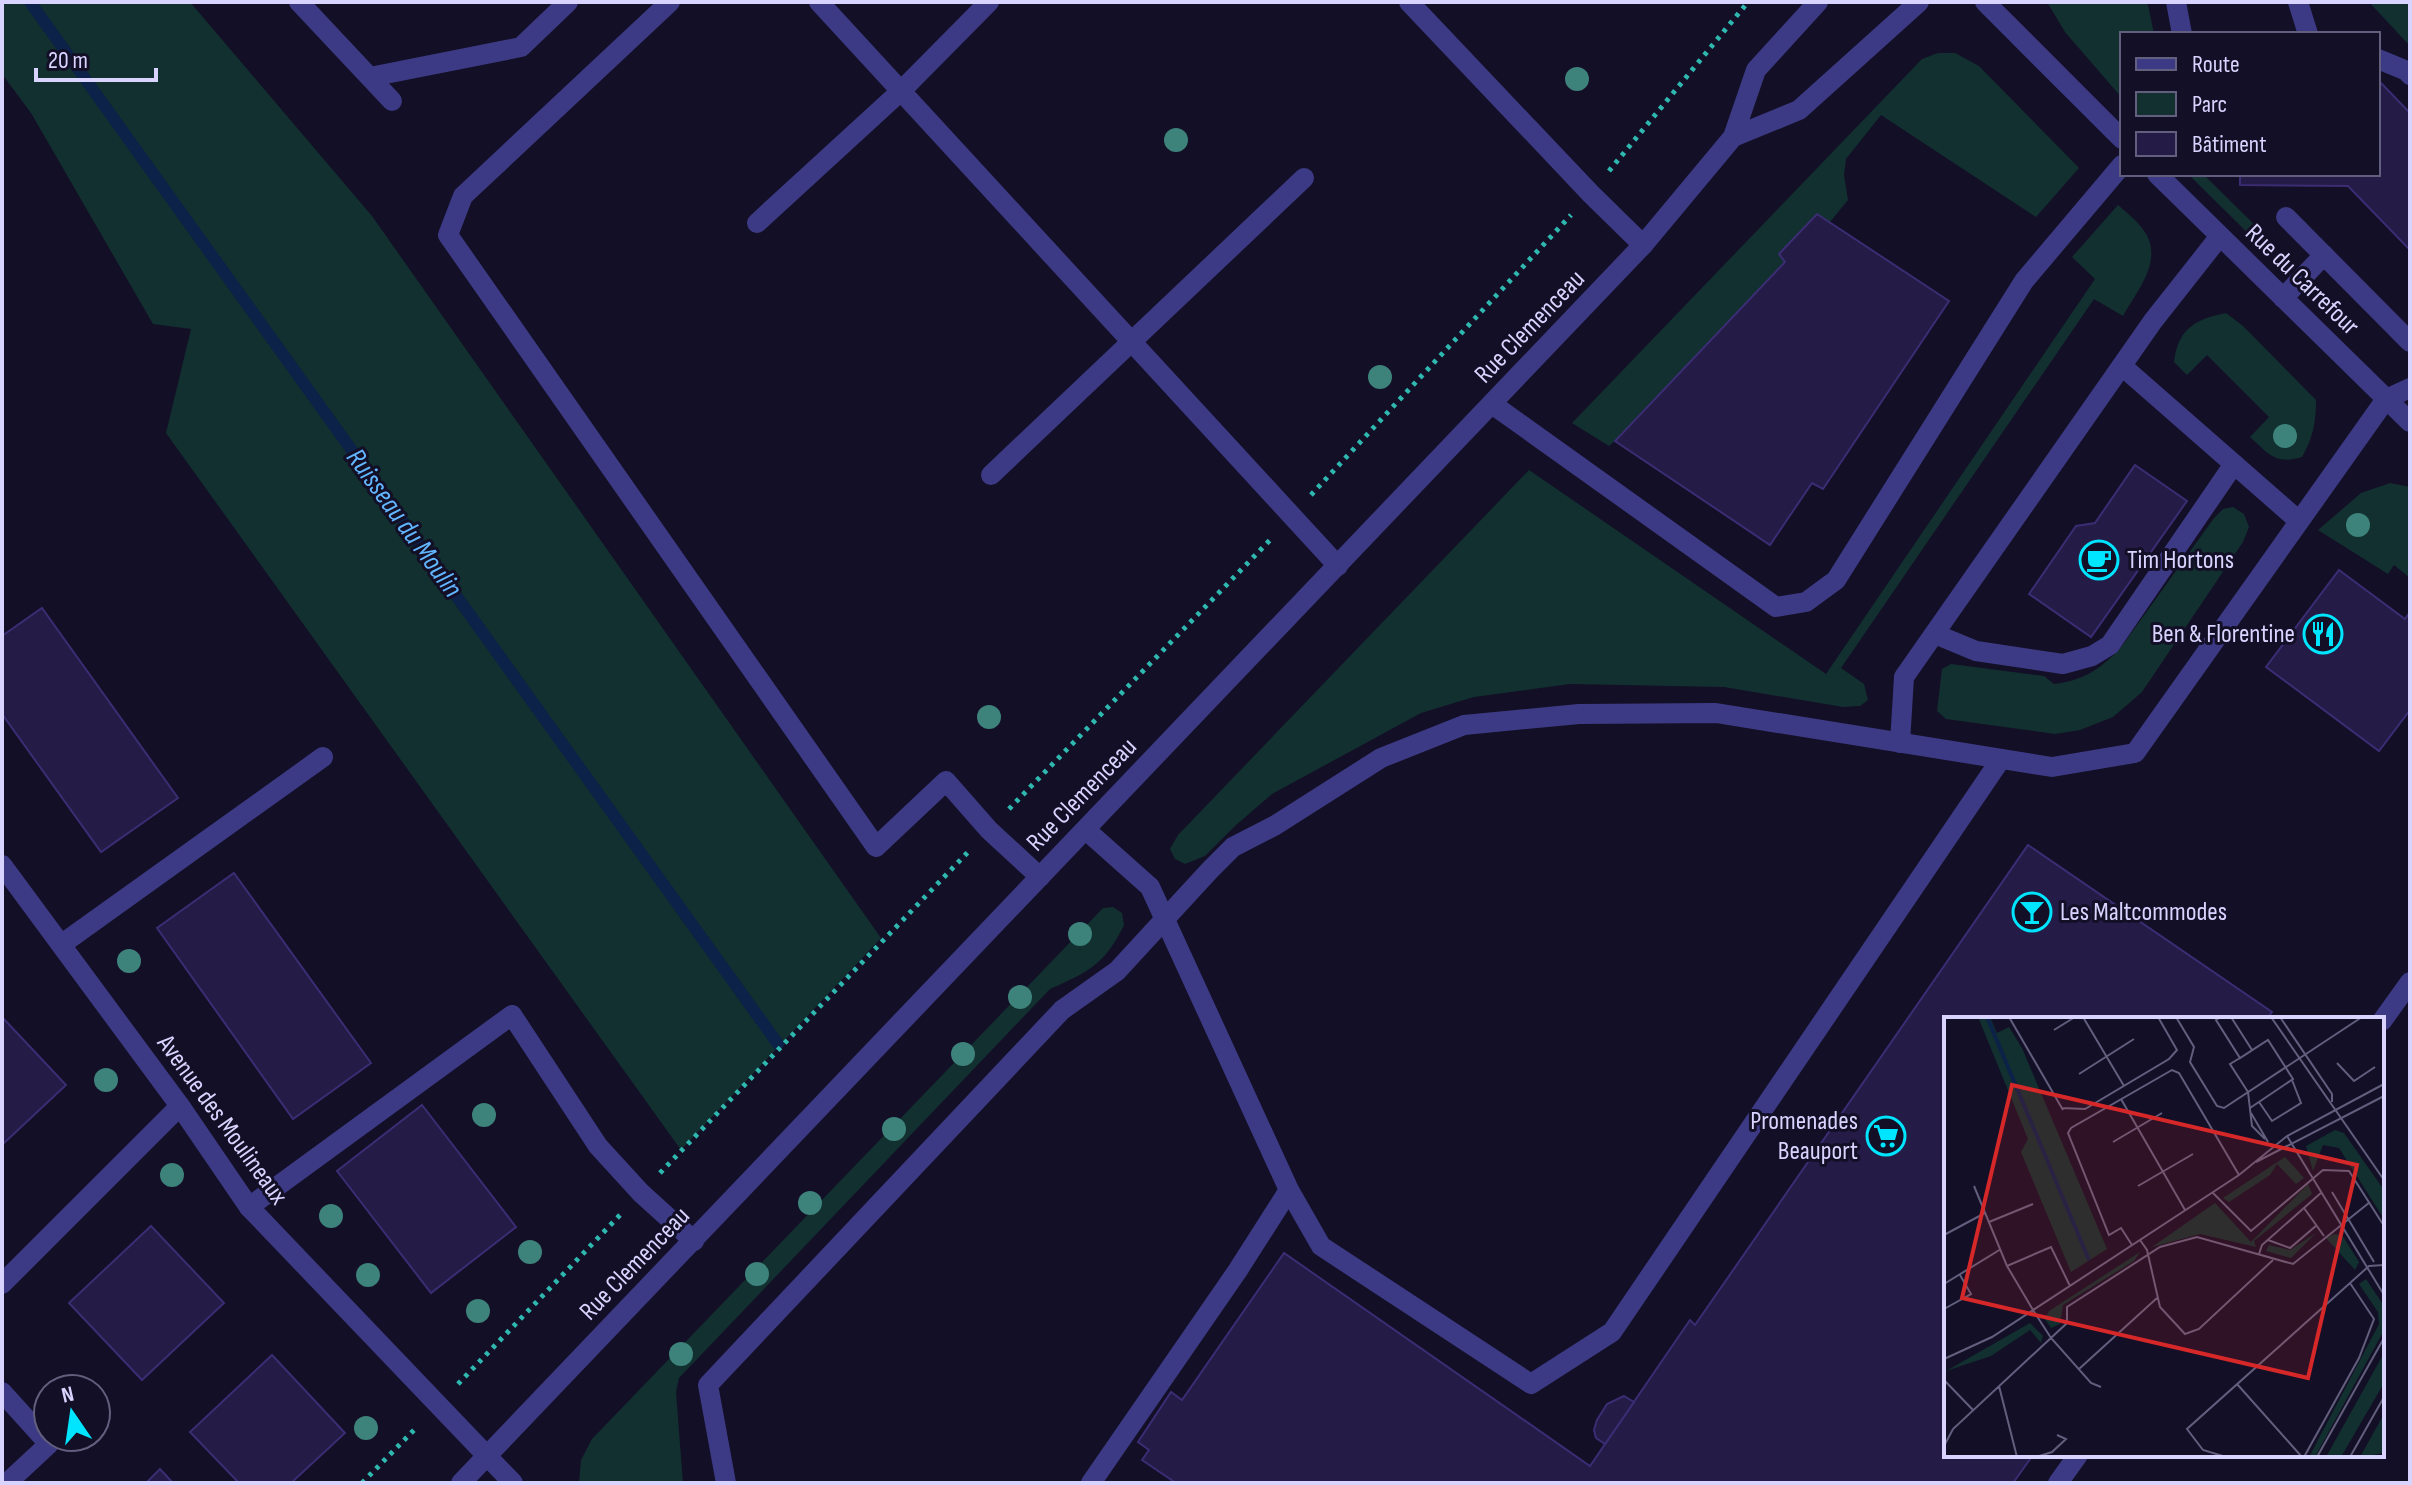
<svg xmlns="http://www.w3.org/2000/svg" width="2412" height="1485" viewBox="0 0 2412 1485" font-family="'Sofia Sans Condensed',sans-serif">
	<rect width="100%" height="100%" fill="#130f26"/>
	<!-- green -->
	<g fill="#12302f">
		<path d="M2,2H190L372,216L881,938L681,1150L166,433L191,329L153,324L31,113L2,74Z"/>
		<path d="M2047,2H2145L2148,5L2154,34H2122V98L2065,32Z"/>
		<path d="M2368,2H2410V46L2369,2Z"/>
		<path d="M1938,53H1955L1979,66L2079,168L2036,217L1881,115L1846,159L1844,175L1848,200L1830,222L1817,214L1779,254L1785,262L1615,441L1609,446L1572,423L1922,59Z"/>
		<path d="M2188,174H2203L2270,240L2262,247Z"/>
		<path d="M2118,205C2126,212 2135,219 2142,228C2166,258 2138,289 2123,316L2094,299L1841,668L1864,684L1868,700L1860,706L1843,707L1724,687L1570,684L1474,697L1421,713L1272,794L1235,826L1205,856L1185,864L1175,859L1170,849L1178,835L1529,470L1826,674L2095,279L2072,257Z"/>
		<path d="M2226,313L2243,326L2316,400C2316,422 2313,438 2302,457C2275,465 2269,454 2250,437L2269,417L2207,355L2187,375L2174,362C2178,329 2195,319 2226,313Z"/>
		<path d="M2390,483L2410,487V578L2394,565L2388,574L2318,530L2361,493Z"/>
		<path d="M2233,507L2244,514L2249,527L2243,542L2142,692L2113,717L2080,730L2055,734L1946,719L1937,711L1942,669L1951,664L2044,676L2054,684C2084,680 2097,671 2119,650L2214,518L2223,509Z"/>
		<path d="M1113,907L1122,913L1124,925C1105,964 1089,972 1050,989L679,1378L676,1392L683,1483H579L581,1460L592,1439L1103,908Z"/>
	</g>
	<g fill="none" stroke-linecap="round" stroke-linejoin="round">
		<!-- stream -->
		<path stroke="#0c2248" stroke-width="12" d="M30,2L778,1044"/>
	</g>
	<!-- building -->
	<g fill="#241b47" stroke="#3b2d73" stroke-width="2">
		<path d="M2380,82L2410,113V250L2348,186L2240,185V174H2378Z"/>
		<path d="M1817,214L1949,301L1823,489L1812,483L1770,545L1615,441L1785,262L1779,254Z"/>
		<path d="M2135,465L2187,501L2091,637L2029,594L2076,526L2095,523Z"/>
		<path d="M2339,570L2405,619L2410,612V710L2379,751L2266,667Z"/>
		<path d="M42,608L178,798L101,852L2,714V636Z"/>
		<path d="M2028,845L2272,1012L2267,1019H1946V1455H2033L2013,1483H1176L1142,1460L1149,1450L1138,1442L1171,1392L1182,1400L1284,1253L1590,1466L1690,1320L1695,1325Z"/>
		<path d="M234,873L371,1063L293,1119L157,928Z"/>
		<path d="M2,1017L66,1085L2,1145Z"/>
		<path d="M422,1105L516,1227L431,1293L337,1171Z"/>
		<path d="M151,1226L224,1303L142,1380L69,1303Z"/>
		<path d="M272,1355L345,1433L291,1483H239L190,1432Z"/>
		<path d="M1624,1396L1634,1402L1605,1444L1596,1438L1594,1430L1597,1420L1607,1404Z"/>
		<path d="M160,1469L173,1483H146Z"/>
	</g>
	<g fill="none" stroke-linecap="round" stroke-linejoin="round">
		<!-- path -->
		<g stroke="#2fb8b0" stroke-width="5" stroke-dasharray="4 6" stroke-linecap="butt">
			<path d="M1609,171L1748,2"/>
			<path d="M1311,495L1571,215"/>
			<path d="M1009,809L1272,538"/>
			<path d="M660,1173L969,851"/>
			<path d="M458,1384L620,1215"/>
			<path d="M362,1483L418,1426"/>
		</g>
		<!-- minor -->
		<g stroke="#3d3a85" stroke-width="20">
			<path d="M299,2L392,101"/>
			<path d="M670,2L463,196L448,235L876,847L946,781L989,830L1040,877"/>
			<path d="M819,2L1338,566"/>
			<path d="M1409,2L1591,194L1643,245"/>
			<path d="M1985,2L2122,139"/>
			<path d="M2176,2L2182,34"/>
			<path d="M2298,2L2308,34"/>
			<path d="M2378,59L2407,71L2410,75"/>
			<path d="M370,77L521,47L568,2"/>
			<path d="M1733,137L1799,110L1919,2"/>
			<path d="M2157,174L2410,422"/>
			<path d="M2286,217L2410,342"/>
			<path d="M757,223L902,90L989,2"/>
			<path d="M2283,298L2324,255"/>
			<path d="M2122,366L2299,521"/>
			<path d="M1492,404L1776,607L1806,602L1836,580L2024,281L2122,165"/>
			<path d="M991,475L1304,178"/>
			<path d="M1935,634L1976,651L2063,664L2092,656L2110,645L2234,464"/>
			<path d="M1900,743L1904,677L2153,321L2220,236"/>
			<path d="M1086,830L1150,887L1289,1190L1321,1246L1531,1384L1612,1332L2001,759"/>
			<path d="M2,865L180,1106L249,1207L513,1483"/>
			<path d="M62,944L323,757"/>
			<path d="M2382,1021L2410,982"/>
			<path d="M249,1207L512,1015L598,1146L641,1193L694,1241"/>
			<path d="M2,1284L180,1106"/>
			<path d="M2,1392L49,1444L7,1483"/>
			<path d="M461,1483L1643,245L1733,137L1756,70L1818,2"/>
			<path d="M726,1483L708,1385L1062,1010L1117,971L1210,870L1233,847L1274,826L1381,758L1464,725L1579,714L1716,713L2052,767L2135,753L2386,399L2410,388"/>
			<path d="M1091,1483L1238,1270L1289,1190"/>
			<path d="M2058,1483L2078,1455"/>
		</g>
	</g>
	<!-- trees -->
	<g fill="#3d827b">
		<circle cx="1577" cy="79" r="12"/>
		<circle cx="1176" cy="140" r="12"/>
		<circle cx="1380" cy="377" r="12"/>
		<circle cx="2285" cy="436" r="12"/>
		<circle cx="2358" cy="525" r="12"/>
		<circle cx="989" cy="717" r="12"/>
		<circle cx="1080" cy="934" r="12"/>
		<circle cx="129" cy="961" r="12"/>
		<circle cx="1020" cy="997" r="12"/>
		<circle cx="963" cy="1054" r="12"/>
		<circle cx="106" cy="1080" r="12"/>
		<circle cx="484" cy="1115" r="12"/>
		<circle cx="894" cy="1129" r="12"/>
		<circle cx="172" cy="1175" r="12"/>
		<circle cx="810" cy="1203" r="12"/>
		<circle cx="331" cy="1216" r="12"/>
		<circle cx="530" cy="1252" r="12"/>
		<circle cx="757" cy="1274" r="12"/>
		<circle cx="368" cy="1275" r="12"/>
		<circle cx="478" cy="1311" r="12"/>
		<circle cx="681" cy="1354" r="12"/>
		<circle cx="366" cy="1428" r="12"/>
	</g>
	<!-- icons -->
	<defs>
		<symbol id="cafe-ring" viewBox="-11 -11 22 22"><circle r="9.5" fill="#130f26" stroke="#00e5ff" stroke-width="1.5"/><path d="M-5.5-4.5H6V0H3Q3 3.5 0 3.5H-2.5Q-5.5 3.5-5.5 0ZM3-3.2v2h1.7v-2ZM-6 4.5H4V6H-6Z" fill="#00e5ff"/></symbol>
		<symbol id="restaurant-ring" viewBox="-11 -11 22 22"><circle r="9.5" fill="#130f26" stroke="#00e5ff" stroke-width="1.5"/><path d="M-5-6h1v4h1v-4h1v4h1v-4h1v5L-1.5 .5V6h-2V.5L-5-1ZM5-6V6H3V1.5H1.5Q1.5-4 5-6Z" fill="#00e5ff"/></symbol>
		<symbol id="bar-ring" viewBox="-11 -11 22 22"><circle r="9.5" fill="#130f26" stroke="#00e5ff" stroke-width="1.5"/><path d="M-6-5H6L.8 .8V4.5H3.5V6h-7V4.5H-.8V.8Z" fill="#00e5ff"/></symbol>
		<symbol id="supermarket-ring" viewBox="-11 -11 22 22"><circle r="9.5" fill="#130f26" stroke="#00e5ff" stroke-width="1.5"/><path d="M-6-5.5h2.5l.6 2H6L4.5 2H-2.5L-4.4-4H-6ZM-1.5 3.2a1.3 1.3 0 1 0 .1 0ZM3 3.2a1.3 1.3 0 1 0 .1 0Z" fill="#00e5ff"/></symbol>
	</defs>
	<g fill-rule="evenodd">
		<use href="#cafe-ring" x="2077" y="538" width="44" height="44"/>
		<use href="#restaurant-ring" x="2301" y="612" width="44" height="44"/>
		<use href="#bar-ring" x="2010" y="890" width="44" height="44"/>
		<use href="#supermarket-ring" x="1864" y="1114" width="44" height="44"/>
	</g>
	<g text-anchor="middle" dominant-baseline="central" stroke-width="6" stroke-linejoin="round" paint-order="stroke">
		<!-- street labels -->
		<g font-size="26" fill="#d9d4ff" stroke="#130f26">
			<text transform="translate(2302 280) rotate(44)">Rue du Carrefour</text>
			<text transform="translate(1530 327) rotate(-46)">Rue Clemenceau</text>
			<text transform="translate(1082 795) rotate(-46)">Rue Clemenceau</text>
			<text transform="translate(222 1120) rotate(54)">Avenue des Moulineaux</text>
			<text transform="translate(635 1264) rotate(-46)">Rue Clemenceau</text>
		</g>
		<!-- poi labels -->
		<g font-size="26" fill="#d9d4ff" stroke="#130f26" text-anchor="start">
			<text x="2127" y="560">Tim Hortons</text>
			<text x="2295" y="634" text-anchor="end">Ben &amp; Florentine</text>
			<text x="2060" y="912">Les Maltcommodes</text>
			<text x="1858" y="1121" text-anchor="end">Promenades<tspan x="1858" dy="30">Beauport</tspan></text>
		</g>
		<!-- water labels -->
		<g font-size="28" font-style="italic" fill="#62b6ff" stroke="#130f26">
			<text transform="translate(404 523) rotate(54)">Ruisseau du Moulin</text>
		</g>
	</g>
	<!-- overview -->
	<g transform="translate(1944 1017)">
		<rect width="440" height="440" fill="#130f26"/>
		<path d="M34,0H46L53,16L65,10L78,31L163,232L127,255L77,135L84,122ZM391,113L400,116L440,173V202L395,131L379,128L369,154L362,129ZM341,140L360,161L352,167L333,147L326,158L285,185L279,181ZM364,167L368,177L310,224L312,230L256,217L208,230L271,186L307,225ZM372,216L347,241L322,234L325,228L346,233ZM390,217L398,218L415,245L411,253L382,221ZM196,235L190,244L119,288L116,307L107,311L101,302L105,294ZM422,262L438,286V317L371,440H365L435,307L434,295L415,267ZM86,306L99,319L97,326L86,313L47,339L2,354ZM440,336V366L397,440H382ZM440,397V436L416,440Z" fill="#12302f"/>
		<path fill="none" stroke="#0c2248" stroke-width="4" d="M43,0L145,243"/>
		<path fill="none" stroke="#625e7d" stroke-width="2" d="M65,0L119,93M139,0L180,69M232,0L250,30L246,45L273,89L280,91L418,0M277,0L272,3L296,41L324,23L349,62L306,91M287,0L308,33M327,0L440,163M336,0L388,77V85M110,13L131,0M296,41L286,47L304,75L308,109L321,122M393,46L410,64L431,50M135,57L190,22M177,82L241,193M315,85L328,104L357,86L348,63M118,91L141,92L225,42L233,33L214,0M307,96L324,125M343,119L440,278M169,125L218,96M312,145L440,79M30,169L63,249L89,293L107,321L147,366L157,370M194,169L249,137M268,175L307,214L379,153L405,154L440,209M388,175L430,245M360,191L380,219M45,205L89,187M0,218L41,196M196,223L203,233L216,290L241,317L255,312L329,243M324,223L346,231L373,208M188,228L177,211L165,218L124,116L127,111L228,53L235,56L295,158M315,237L318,228L378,175M63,249L107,230L126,269M0,267L57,232M0,292L27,277L16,258M0,342L48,320L295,158L343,119L440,67M135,352L213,281M0,363L29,393M293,367L358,440M55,369L73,440M0,429L9,412L123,306V290L216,230L253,220L349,247L426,185M92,440L108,435L122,422L113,418M282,440L259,433L243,412L425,249L440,248M360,440L415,341L430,302L406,266M373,440L440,321M406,440L440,380"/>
		<path fill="#d62828" fill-opacity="0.15" stroke="#d62828" stroke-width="4" d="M68,68L413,148L364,361L18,281Z"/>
		<rect width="440" height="440" fill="none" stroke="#d9d4ff" stroke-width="4"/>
	</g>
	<!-- border -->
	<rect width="2412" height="1485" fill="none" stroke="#d9d4ff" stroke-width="8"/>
	<!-- legend -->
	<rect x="2120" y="32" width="260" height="144" fill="#130f26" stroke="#625e7d" stroke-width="2"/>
	<rect x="2136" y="58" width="40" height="12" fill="#3d3a85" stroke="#625e7d" stroke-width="2"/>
	<text x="2192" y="72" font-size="24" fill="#d9d4ff">Route</text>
	<rect x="2136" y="92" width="40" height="24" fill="#12302f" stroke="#625e7d" stroke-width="2"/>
	<text x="2192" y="112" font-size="24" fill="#d9d4ff">Parc</text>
	<rect x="2136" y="132" width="40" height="24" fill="#241b47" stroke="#625e7d" stroke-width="2"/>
	<text x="2192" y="152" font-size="24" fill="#d9d4ff">Bâtiment</text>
	<!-- north arrow -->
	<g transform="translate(72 1413) rotate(347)"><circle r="38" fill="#130f26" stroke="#625e7d" stroke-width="2"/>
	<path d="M0-6L14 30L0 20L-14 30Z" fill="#00e5ff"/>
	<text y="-12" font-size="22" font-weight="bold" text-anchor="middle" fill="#d9d4ff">N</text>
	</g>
	<!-- scale -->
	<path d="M36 68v12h120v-12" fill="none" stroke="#d9d4ff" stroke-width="4"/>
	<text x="48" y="68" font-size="24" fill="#d9d4ff" stroke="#130f26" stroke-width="6" paint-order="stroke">20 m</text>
</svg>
